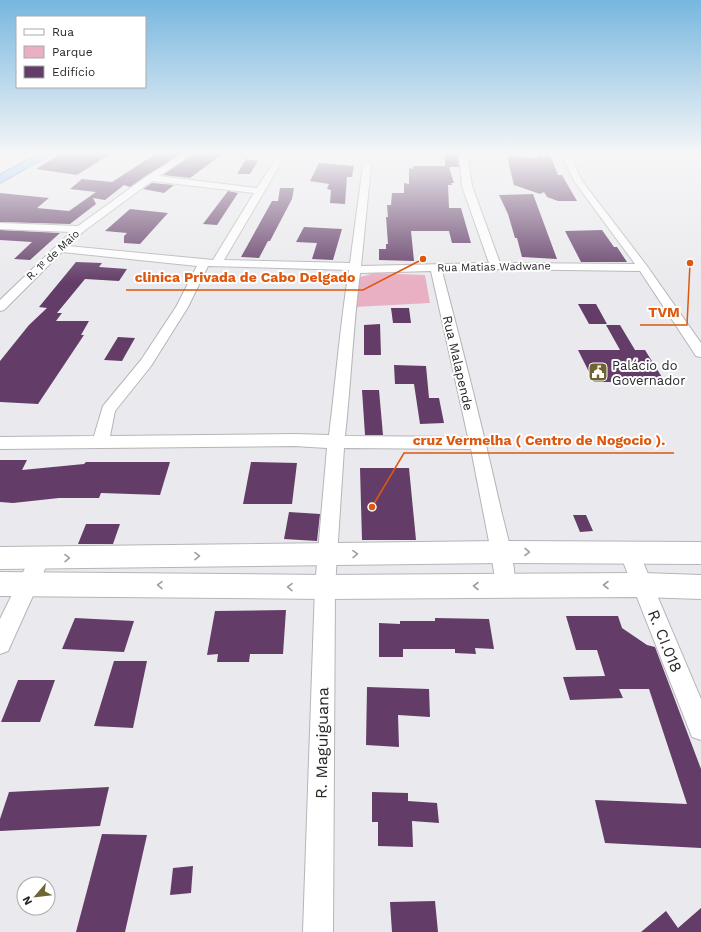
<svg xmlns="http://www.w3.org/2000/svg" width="701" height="932" viewBox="0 0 701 932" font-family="'Work Sans',sans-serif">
	<rect width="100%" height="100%" fill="#eaeaee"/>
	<!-- green -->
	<path fill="#e9b0c3" d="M375,273L425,275L430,303L355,307L356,278Z"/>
	<!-- building -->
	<g fill="#633d68">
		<path d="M62,153H112L77,175L36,169Z"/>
		<path d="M157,153H182L130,187L124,185L105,200L93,198L96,204L70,224L0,222V193L49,198L37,208L69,211L96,192L70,189L82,179L112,182Z"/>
		<path d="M195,153H224L190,178L163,175Z"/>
		<path d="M445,153H458L459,167H449L454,183H451L452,185H448L449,208H461L471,243H452L449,231H411L414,261L379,260V249H386V244H388L386,217H388L387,205H391L392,193H404V183L409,184V168L413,169V166H445Z"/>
		<path d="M537,155H550L558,175H562L577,201H558L547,197L544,192L540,194L514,185L507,156L538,158Z"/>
		<path d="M246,159L258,161L250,174H237Z"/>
		<path d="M319,163L354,166L352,177H347L345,204L330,203L331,190L327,189L329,184L310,181Z"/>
		<path d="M152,183L174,185L164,193L143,189Z"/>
		<path d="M280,188H294L292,199L270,241H268L259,258L241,257L272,201H278Z"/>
		<path d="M228,191L238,193L217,225L203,224Z"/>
		<path d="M533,194L557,259L522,257L517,238H515L508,214L499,195Z"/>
		<path d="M130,209L168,213L140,244L124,243V236L127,233L105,231Z"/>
		<path d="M304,227L342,229L333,260L312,259L317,243L296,242Z"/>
		<path d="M0,230L60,233L30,260L14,259L32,242L0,240Z"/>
		<path d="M602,230L614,247H617L627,262H581L565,231Z"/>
		<path d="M76,262L102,263L99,267L127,269L119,281L85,279L57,313H62L56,321H89L81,335H84L38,404L0,402V361L29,325L47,308L39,307Z"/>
		<path d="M578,304H596L607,324H589Z"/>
		<path d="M391,308H409L411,323H393Z"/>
		<path d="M380,324L381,355H364V325Z"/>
		<path d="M606,325H620L635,350H645L665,382H594L578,350H620Z"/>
		<path d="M118,337L135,338L122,361L104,360Z"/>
		<path d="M394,365L426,366L429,398H439L444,423L420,424L414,384H395Z"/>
		<path d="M362,390H379L383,435H365Z"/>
		<path d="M0,460H27L22,470L84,464L86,462H170L160,495L101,493L99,498H59L13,503L0,502Z"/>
		<path d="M251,462L297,463L292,504H243Z"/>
		<path d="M360,468H409L416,540H362Z"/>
		<path d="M289,512L320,514L317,541L284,539Z"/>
		<path d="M573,515H586L593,531L580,532Z"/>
		<path d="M86,524H120L113,544H78Z"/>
		<path d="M286,610L283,654H250L249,662H217L218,654L207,655L215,611Z"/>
		<path d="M566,616H618L622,628L647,645L655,647L701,769V848L605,843L595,800L687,804L649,689H619L623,698L570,700L563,677L605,676L597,650H576Z"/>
		<path d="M75,618L134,621L124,652L62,649Z"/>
		<path d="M435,618L489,619L494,649L475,648L476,654L455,653V649H403V657H379V623L400,624V621H435Z"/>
		<path d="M114,661H147L133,728L94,726Z"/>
		<path d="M18,680H55L40,722H1Z"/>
		<path d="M367,687L429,689L430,717L398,715L399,747L366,745Z"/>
		<path d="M109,787L100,826L0,831V819L9,792Z"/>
		<path d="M372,792L408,793V801L437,803L439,823L412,821L413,847L378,846V822H372Z"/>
		<path d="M102,834L147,835L125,932H76Z"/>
		<path d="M193,866L191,893L170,895L173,868Z"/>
		<path d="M435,901L438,932H392L390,902Z"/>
		<path d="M701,908V932H641L666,911L678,928Z"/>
	</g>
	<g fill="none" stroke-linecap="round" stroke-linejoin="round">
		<defs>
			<g id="minor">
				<path d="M185,153H194L159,176L257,188L279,153H287L224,260L350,263L363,165L367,162L371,165L361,266L489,263L462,186L459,153H467L472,186L500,263L635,264L574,181L561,153H569L582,181L647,266L701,343V357L696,356L640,271L496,269L442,271C463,350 483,430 501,510C505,528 520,577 513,593L506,596L499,593L496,586L491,552L471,449L344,448L335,587L333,932H303L315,587L327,448L294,446L0,449V437L94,436L103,406L141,360L176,307L197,266L62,252L4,310L0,311V300L71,232L0,229V223L78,226L147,176ZM152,181L254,193L213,260L68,246L84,231ZM208,266L349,270C340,325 336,380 329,435L294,434L110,436L115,411L151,366L188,307ZM431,271L468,437L345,436C351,382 353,327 360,273Z"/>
				<path d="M630,545L637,548L701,699V740L692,737L620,554L623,548Z"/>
				<path d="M40,549L47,552L50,558L8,651L0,654V619L33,552Z"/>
			</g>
			<g id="tertiary">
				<path d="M501,541L701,542V564L501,563L0,569V547Z"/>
				<path d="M0,572L325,575L642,573L701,575V599L642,597L325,599L0,596Z"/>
			</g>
			<path id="trunk" d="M40,153H53L0,183V175Z"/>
		</defs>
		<!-- minor casing -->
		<use href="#minor" stroke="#b5b5b9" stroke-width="2"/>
		<!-- tertiary casing -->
		<use href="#tertiary" stroke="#b5b5b9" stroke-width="2"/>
		<!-- trunk casing -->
		<use href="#trunk" stroke="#5983b4" stroke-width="2"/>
		<!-- minor -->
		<use href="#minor" fill="#fff" fill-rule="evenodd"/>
		<!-- tertiary -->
		<use href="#tertiary" fill="#fff" fill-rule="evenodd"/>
		<!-- trunk -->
		<use href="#trunk" fill="#8fc2ff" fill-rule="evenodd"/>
	</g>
	<!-- one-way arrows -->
	<defs><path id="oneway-chevron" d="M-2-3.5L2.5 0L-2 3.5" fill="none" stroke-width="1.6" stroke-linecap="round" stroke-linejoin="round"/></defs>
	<g stroke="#9f9f9f">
		<use href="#oneway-chevron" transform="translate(527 552) rotate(1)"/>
		<use href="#oneway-chevron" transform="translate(355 554) rotate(-1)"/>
		<use href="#oneway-chevron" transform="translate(197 556) rotate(-1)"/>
		<use href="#oneway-chevron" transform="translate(67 558) rotate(-1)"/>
		<use href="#oneway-chevron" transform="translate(160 585) rotate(-179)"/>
		<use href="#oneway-chevron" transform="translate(606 585) rotate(180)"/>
		<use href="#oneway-chevron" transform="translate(476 586) rotate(180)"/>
		<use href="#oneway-chevron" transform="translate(290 587) rotate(-179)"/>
	</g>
	<!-- sky -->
	<linearGradient id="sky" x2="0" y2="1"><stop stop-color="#77b7df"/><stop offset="0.54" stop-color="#f6f6f7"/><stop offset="1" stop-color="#f6f6f7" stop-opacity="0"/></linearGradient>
	<rect width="701" height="283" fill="url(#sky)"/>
	<!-- icons -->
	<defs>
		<symbol id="civic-square" viewBox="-11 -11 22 22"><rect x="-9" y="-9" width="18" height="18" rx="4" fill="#6e6532" stroke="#fff"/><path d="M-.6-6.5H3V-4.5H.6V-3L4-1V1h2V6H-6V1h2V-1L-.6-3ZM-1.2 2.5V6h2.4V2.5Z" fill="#fff"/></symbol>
	</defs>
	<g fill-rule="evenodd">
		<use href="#civic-square" x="587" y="361" width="22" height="22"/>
	</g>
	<g text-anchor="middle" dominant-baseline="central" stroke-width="4" stroke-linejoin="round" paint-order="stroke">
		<!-- far-street labels -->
		<g font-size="11" fill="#29292a" stroke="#fff">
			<text transform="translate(53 255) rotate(-43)">R. 1º de Maio</text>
			<text transform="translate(494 267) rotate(-1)">Rua Matias Wadwane</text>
		</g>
		<!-- street labels -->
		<g font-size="13" fill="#29292a" stroke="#fff">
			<text transform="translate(458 363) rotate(77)">Rua Malapende</text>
		</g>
		<!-- poi labels -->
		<g font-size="13" fill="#29292a" stroke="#fff" text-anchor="start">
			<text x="612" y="365">Palácio do<tspan x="612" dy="15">Governador</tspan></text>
		</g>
		<!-- near-street labels -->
		<g font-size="16" fill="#29292a" stroke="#fff">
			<text transform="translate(665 641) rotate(68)">R. CI.018</text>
			<text transform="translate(322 743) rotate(-89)">R. Maguiguana</text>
		</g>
	</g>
	<!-- callouts -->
	<path fill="none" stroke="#de570e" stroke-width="1.5" d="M423 259L363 290H126M690 263L687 325H640M372 507L404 453H674"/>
	<g fill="#de570e" stroke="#fff" stroke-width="1.5">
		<circle cx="423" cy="259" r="4"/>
		<circle cx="690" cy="263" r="4"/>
		<circle cx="372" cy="507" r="4"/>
	</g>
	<g font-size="14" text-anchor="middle" font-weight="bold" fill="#de570e" stroke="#fff" stroke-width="4" stroke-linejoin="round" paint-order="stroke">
		<text x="245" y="282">clinica Privada de Cabo Delgado</text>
		<text x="664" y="317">TVM</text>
		<text x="539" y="445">cruz Vermelha ( Centro de Nogocio ).</text>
	</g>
	<!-- legend -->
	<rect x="16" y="16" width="130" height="72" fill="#ffffff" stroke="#a9a9aa"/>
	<rect x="24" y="29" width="20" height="6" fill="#ffffff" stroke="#a9a9aa"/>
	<text x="52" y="36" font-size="12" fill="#29292a">Rua</text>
	<rect x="24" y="46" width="20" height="12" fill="#e9b0c3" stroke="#a9a9aa"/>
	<text x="52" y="56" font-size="12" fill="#29292a">Parque</text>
	<rect x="24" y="66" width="20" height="12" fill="#633d68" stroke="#a9a9aa"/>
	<text x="52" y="76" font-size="12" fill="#29292a">Edifício</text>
	<!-- north arrow -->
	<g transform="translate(36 896) rotate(242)"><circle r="19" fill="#ffffff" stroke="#a9a9aa"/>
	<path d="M0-3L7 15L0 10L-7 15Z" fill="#6e6532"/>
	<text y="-6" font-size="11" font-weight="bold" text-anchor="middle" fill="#29292a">N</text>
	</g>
</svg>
